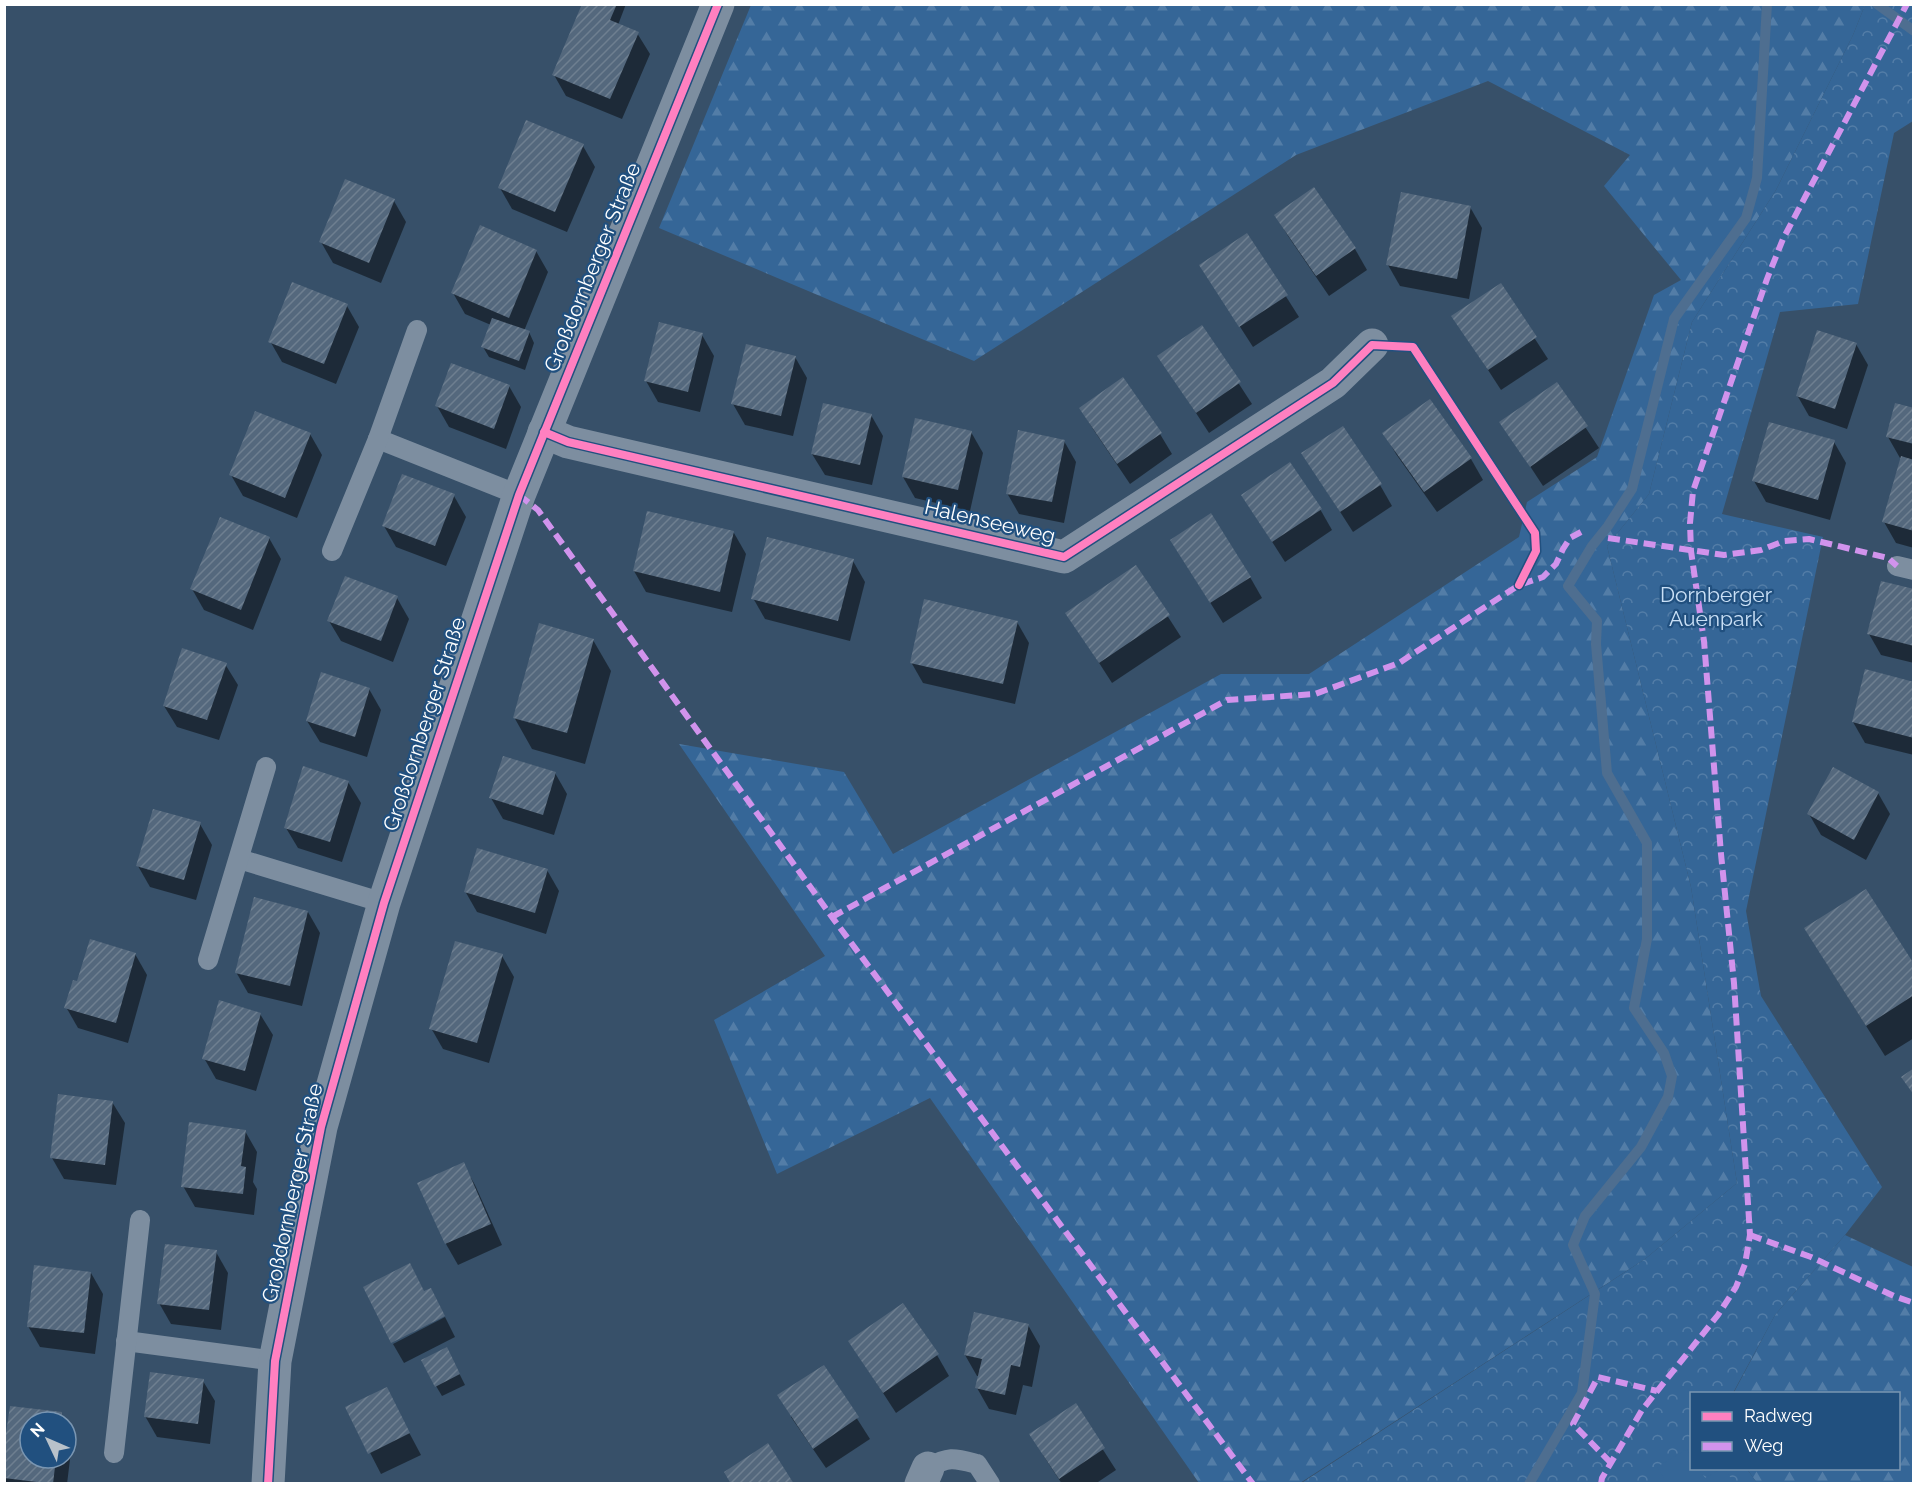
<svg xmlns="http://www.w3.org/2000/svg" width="1918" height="1488" viewBox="0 0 1918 1488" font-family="Raleway,sans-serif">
	<defs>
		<pattern id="forest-firs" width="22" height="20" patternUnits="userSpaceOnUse" patternTransform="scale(1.5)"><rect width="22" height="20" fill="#356697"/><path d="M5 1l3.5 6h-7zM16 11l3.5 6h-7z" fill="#537da7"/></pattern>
		<pattern id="park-crowns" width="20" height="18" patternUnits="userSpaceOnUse" patternTransform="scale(1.5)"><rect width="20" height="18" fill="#356697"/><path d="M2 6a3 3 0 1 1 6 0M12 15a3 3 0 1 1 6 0" fill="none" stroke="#537da7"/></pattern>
		<pattern id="building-hatch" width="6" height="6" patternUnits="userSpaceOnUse" patternTransform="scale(1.5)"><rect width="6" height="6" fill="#54687d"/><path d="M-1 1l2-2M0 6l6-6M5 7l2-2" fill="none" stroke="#6e7f90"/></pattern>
	</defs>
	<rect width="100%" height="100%" fill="#375069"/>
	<!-- forest -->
	<g fill="url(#forest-firs)">
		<path d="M751,5H1865L1853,35L1776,190L1692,322L1649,494L1607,546L1691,887L1737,1183L1645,1259L1300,1483H1199L930,1098L777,1174L714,1020L825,956L679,744L844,772L893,854L1221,674H1309L1519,537L1527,502L1597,457L1654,295L1681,280L1604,186L1630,155L1488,81L1296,155L974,361L659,228Z"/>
		<path d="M1845,1235L1913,1267V1483H1757L1747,1469L1898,1468V1394H1733L1775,1315Z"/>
	</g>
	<!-- park -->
	<path fill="url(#park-crowns)" d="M1865,5H1913V121L1894,133L1858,304L1780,312L1722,514L1823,537L1746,911L1761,996L1882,1187L1845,1235L1775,1315L1733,1393L1692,1394V1468L1747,1469L1757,1483L1300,1484L1645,1259L1737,1183L1691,887L1607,546L1649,494L1692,322L1776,190L1853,35Z"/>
	<!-- pitch -->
	<path fill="#356697" d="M1687,1449L1691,1457L1692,1468L1699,1469L1705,1478L1721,1469H1725L1734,1483H1667L1657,1467Z"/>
	<!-- shadow -->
	<g fill="#0007">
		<path d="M584,4H626L618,25L637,33L650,54L622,119L566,96L554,75Z"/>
		<path d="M583,146L595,167L567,232L512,209L500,188Z"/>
		<path d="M1313,189L1355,249L1367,270L1329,296L1288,236L1276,216Z"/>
		<path d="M394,201L406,222L381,283L333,263L321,242Z"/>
		<path d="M1470,207L1482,228L1469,299L1400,286L1388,265Z"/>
		<path d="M1247,235L1299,317L1253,347L1201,266Z"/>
		<path d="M536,251L548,272L524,331L529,332L534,343L525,370L489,357L483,347L491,325L465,314L453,293Z"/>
		<path d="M293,284L347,306L359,327L336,384L282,362L270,341Z"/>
		<path d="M1500,285L1548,359L1501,390L1453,316Z"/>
		<path d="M1202,327L1252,404L1209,433L1159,356Z"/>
		<path d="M702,335L714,356L700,412L658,402L646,381Z"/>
		<path d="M1856,344L1868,365L1847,429L1809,416L1797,395Z"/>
		<path d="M795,357L807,378L793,436L745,425L733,404Z"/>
		<path d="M1557,384L1599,448L1543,486L1501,422Z"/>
		<path d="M509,386L521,407L506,449L449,427L437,406Z"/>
		<path d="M1430,401L1471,459L1483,480L1437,512L1396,454L1384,433Z"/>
		<path d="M1081,409L1160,434L1172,454L1130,484L1093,429Z"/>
		<path d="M1914,410V548L1896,543L1884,522L1902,458H1900L1888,437Z"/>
		<path d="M871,415L883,436L872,485L825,475L812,454Z"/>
		<path d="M971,432L983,453L970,511L915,498L903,477Z"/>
		<path d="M310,434L322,455L297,518L243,496L231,475Z"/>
		<path d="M1064,441L1076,462L1064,523L1019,514L1007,493Z"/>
		<path d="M1834,442L1846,463L1830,520L1766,502L1754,481Z"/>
		<path d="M1303,454L1380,485L1392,506L1353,532Z"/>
		<path d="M454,496L466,517L446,566L396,547L384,526Z"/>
		<path d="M1243,496L1320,509L1332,530L1285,562Z"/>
		<path d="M734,533L746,554L732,612L646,592L634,571Z"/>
		<path d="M269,538L281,559L253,630L204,610L192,589Z"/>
		<path d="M853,561L865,582L850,641L765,619L753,598Z"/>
		<path d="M1184,561L1250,577L1262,598L1223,623Z"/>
		<path d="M1136,567L1181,637L1112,683L1067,613Z"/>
		<path d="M1914,591V663L1881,655L1869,634Z"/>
		<path d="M397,598L409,619L393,662L341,641L329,621Z"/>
		<path d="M1017,622L1029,643L1015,704L923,683L911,662Z"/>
		<path d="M593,640L611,671L585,764L532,749L514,717Z"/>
		<path d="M225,664L238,685L219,740L177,727L164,706Z"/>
		<path d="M1914,683V755L1865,743L1853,722Z"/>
		<path d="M369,689L381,710L367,757L320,742L307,721Z"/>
		<path d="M1834,769L1878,793L1890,814L1866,860L1821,835L1809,814Z"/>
		<path d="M555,773L567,794L554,835L503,819L491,798Z"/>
		<path d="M348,782L361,803L342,862L298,848L286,828Z"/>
		<path d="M200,824L212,845L196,900L150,887L138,866Z"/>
		<path d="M547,870L559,891L546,934L477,912L465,891Z"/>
		<path d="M308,912L320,933L302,1006L248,993L236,972Z"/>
		<path d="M135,954L147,975L128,1043L78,1028L66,1007L78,983Z"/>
		<path d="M502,956L514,977L489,1063L443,1049L431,1028Z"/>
		<path d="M1824,959L1914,967V1038L1885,1056Z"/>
		<path d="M260,1014L273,1035L256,1091L216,1079L204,1058Z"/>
		<path d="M112,1102L125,1123L116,1185L64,1179L52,1158Z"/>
		<path d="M245,1131L257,1152L253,1182L257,1189L254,1215L195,1207L183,1186Z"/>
		<path d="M463,1164L475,1185L502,1245L458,1265L446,1244L419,1183Z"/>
		<path d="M216,1252L228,1273L221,1330L171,1324L159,1303Z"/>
		<path d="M91,1273L103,1294L95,1354L40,1347L28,1326Z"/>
		<path d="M445,1317L455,1337L404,1363L393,1344Z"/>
		<path d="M1028,1325L1040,1346L1032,1387L1023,1385L1016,1415L989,1409L977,1388L979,1376H977L965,1355Z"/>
		<path d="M850,1342L937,1355L949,1376L896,1413Z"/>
		<path d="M452,1359L465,1385L442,1396L436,1386Z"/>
		<path d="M824,1367L870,1439L826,1468L791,1417Z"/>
		<path d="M203,1381L215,1401L210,1444L157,1437L145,1416Z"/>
		<path d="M386,1389L421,1455L381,1474L347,1408Z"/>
		<path d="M1075,1406L1116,1470L1095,1484H1062L1043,1455Z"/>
		<path d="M11,1407L61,1414L66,1422H30V1458H66V1422L73,1435L67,1484H6L4,1459Z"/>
	</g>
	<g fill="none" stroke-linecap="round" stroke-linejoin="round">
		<!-- stream -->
		<g stroke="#4e6e90" stroke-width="10">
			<path d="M1877,4L1914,31"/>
			<path d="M1529,1484L1582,1393L1595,1294L1573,1245L1585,1216L1641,1147L1668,1097L1672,1076L1664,1053L1634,1008L1647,939V843L1607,773L1596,644L1597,621L1568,586L1592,546L1608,526L1632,489L1674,319L1746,218L1757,178L1767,4"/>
		</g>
	</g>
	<!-- building -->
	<g fill="url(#building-hatch)">
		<path d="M582,4H617L610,20L639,32L610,99L552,75Z"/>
		<path d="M526,120L584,144L555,212L498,188Z"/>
		<path d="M345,179L395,199L369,263L319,242Z"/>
		<path d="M1314,187L1356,248L1316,276L1274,215Z"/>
		<path d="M1401,192L1471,206L1457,279L1386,265Z"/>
		<path d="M480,225L537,250L509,318L451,293Z"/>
		<path d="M1247,233L1288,295L1239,327L1199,265Z"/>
		<path d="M292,282L348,304L324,364L268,342Z"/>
		<path d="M1501,283L1537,337L1488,370L1451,316Z"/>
		<path d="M492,318L530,331L519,361L481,347Z"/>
		<path d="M659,322L703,333L688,392L644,381Z"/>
		<path d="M1202,325L1241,382L1196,413L1157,356Z"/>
		<path d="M1817,330L1857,343L1835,409L1796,396Z"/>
		<path d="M746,344L796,356L781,416L731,404Z"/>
		<path d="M451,363L510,385L494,429L435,406Z"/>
		<path d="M1123,377L1162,433L1117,464L1079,408Z"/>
		<path d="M1557,382L1588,426L1530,467L1499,422Z"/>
		<path d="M1430,399L1472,458L1424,492L1382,433Z"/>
		<path d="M823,403L872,414L860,465L811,454Z"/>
		<path d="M1895,403L1914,408V444L1886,437Z"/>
		<path d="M255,411L311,433L285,498L229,475Z"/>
		<path d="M915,418L972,431L958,490L902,477Z"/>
		<path d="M1769,422L1835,440L1818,500L1752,481Z"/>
		<path d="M1343,426L1382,484L1340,512L1301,453Z"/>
		<path d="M1018,430L1065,440L1052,502L1006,494Z"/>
		<path d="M1901,456L1914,460V531L1882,522Z"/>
		<path d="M1290,462L1322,509L1272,542L1241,495Z"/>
		<path d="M402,474L455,494L435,546L382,526Z"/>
		<path d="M647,511L734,531L720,592L633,571Z"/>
		<path d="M1211,513L1251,577L1210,603L1170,540Z"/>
		<path d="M220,517L270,537L241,610L190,589Z"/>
		<path d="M767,537L854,559L838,621L751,599Z"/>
		<path d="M1136,565L1170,615L1099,663L1065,613Z"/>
		<path d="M345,576L398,596L381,641L327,621Z"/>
		<path d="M1881,581L1914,589V646L1867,634Z"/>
		<path d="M924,599L1018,621L1003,684L910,663Z"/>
		<path d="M539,623L594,639L567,733L513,718Z"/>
		<path d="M182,648L227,663L207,720L163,706Z"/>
		<path d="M1865,669L1914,682V738L1852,722Z"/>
		<path d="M321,672L370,688L355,737L306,721Z"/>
		<path d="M503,756L556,772L543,815L489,798Z"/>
		<path d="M303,766L349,781L330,842L284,828Z"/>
		<path d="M1833,767L1879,792L1854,840L1807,814Z"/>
		<path d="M153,809L201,822L184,880L136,866Z"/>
		<path d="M477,848L548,869L535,913L464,892Z"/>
		<path d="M1866,889L1914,964V995L1866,1026L1804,928Z"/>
		<path d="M254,897L308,911L290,986L235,973Z"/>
		<path d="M90,939L136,953L116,1023L64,1008L73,980L77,981Z"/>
		<path d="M455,941L503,954L477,1043L429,1029Z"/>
		<path d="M219,1000L261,1013L245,1071L202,1059Z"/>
		<path d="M1914,1068V1095L1901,1077Z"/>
		<path d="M58,1094L113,1101L105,1165L50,1158Z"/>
		<path d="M189,1122L246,1130L241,1166L246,1167L243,1194L181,1187Z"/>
		<path d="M464,1162L491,1224L445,1244L417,1183Z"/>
		<path d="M165,1244L217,1250L209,1310L157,1304Z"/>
		<path d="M410,1263L424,1291L431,1288L445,1316L391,1343L363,1287Z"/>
		<path d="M34,1265L91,1272L84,1333L27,1327Z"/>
		<path d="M903,1303L939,1354L883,1393L848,1341Z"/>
		<path d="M974,1312L1029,1324L1020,1367L1011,1365L1005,1395L975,1388L982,1359L964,1355Z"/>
		<path d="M447,1347L460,1374L435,1387L421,1360Z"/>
		<path d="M824,1365L859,1417L813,1449L777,1395Z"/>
		<path d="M150,1372L204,1379L198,1424L144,1417Z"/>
		<path d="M387,1387L410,1433L368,1454L345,1407Z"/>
		<path d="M1076,1403L1105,1448L1059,1479L1029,1434Z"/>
		<path d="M10,1406L62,1412L61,1422H30V1458H56L53,1484L4,1478V1447Z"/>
		<path d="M768,1443L794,1484H731L724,1472Z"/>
	</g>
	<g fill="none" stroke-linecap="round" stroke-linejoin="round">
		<!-- lane -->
		<g stroke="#7d8ea0" stroke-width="20">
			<path d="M378,439L519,495"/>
			<path d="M332,551L378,439L417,330"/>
			<path d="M1897,566L1914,570"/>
			<path d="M239,859L384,903"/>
			<path d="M208,960L266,767"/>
			<path d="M126,1341L275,1361"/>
			<path d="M114,1453L140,1220"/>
			<path d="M928,1468C949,1456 954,1458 977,1464L990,1484"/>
		</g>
		<!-- street -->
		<g stroke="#7d8ea0" stroke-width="33">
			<path d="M544,432L568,442L1064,557L1333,383L1372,345"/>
			<path d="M268,1484L275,1361L321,1127L384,903L519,495L718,4"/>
			<path d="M921,1484L928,1468"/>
		</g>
		<!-- quiet -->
		<g stroke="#d193ec" stroke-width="6" stroke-dasharray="12 6" stroke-linecap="butt">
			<path d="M519,495L538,510L832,917L1253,1484"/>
			<path d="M1608,538L1724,555L1761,550L1784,541L1809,539L1888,558L1897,566"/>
			<path d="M832,917L1227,700L1315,694L1399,663L1519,585L1543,577L1556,564L1563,549L1570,538L1581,532"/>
			<path d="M1750,1235L1811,1257L1894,1296L1914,1303"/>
			<path d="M1611,1463L1573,1424L1598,1377L1657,1391"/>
			<path d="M1601,1484L1602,1478L1642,1410L1718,1315L1736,1287L1745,1264L1750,1235L1734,983L1721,854L1704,641L1691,551L1690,523L1693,491L1767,279L1783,239L1907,4"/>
		</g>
		<defs>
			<g id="cycleway">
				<path d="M544,432L568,442L1064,557L1333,383L1372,345L1413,347L1535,533L1536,551L1519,585"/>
				<path d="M268,1484L275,1361L321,1127L384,903L519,495L718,4"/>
			</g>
		</defs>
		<!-- cycleway casing -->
		<use href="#cycleway" stroke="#21507f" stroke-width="11"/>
		<!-- cycleway -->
		<use href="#cycleway" stroke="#ff80c0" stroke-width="8"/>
	</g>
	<g text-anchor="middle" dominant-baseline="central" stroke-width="4.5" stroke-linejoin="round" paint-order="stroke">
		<!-- street labels -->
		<g font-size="21" fill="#fff" stroke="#21507f">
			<text transform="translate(592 267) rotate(-68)">Großdornberger Straße</text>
			<text transform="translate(990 521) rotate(13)">Halenseeweg</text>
			<text transform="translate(424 724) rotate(-72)">Großdornberger Straße</text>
			<text transform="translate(292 1193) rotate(-78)">Großdornberger Straße</text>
		</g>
		<!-- park labels -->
		<g font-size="21" fill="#cae0f6" stroke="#21507f">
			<text x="1716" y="594">Dornberger<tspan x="1716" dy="24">Auenpark</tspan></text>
		</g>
	</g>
	<!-- border -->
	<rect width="1918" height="1488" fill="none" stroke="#ffffff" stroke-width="12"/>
	<!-- legend -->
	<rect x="1690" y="1392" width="210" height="78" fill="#21507f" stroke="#7a96b2" stroke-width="1.5"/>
	<rect x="1702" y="1412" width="30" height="9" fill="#ff80c0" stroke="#7a96b2" stroke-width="1.5"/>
	<text x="1744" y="1422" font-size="18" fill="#ffffff">Radweg</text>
	<rect x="1702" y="1442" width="30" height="9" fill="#d193ec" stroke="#7a96b2" stroke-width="1.5"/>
	<text x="1744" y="1452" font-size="18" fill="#ffffff">Weg</text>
	<!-- north arrow -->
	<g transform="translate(48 1440) rotate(314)"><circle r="28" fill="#21507f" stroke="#7a96b2" stroke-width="1.5"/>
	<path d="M0-4.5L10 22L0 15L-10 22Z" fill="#b9c2ca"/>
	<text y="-9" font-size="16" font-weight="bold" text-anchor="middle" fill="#ffffff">N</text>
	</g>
</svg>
